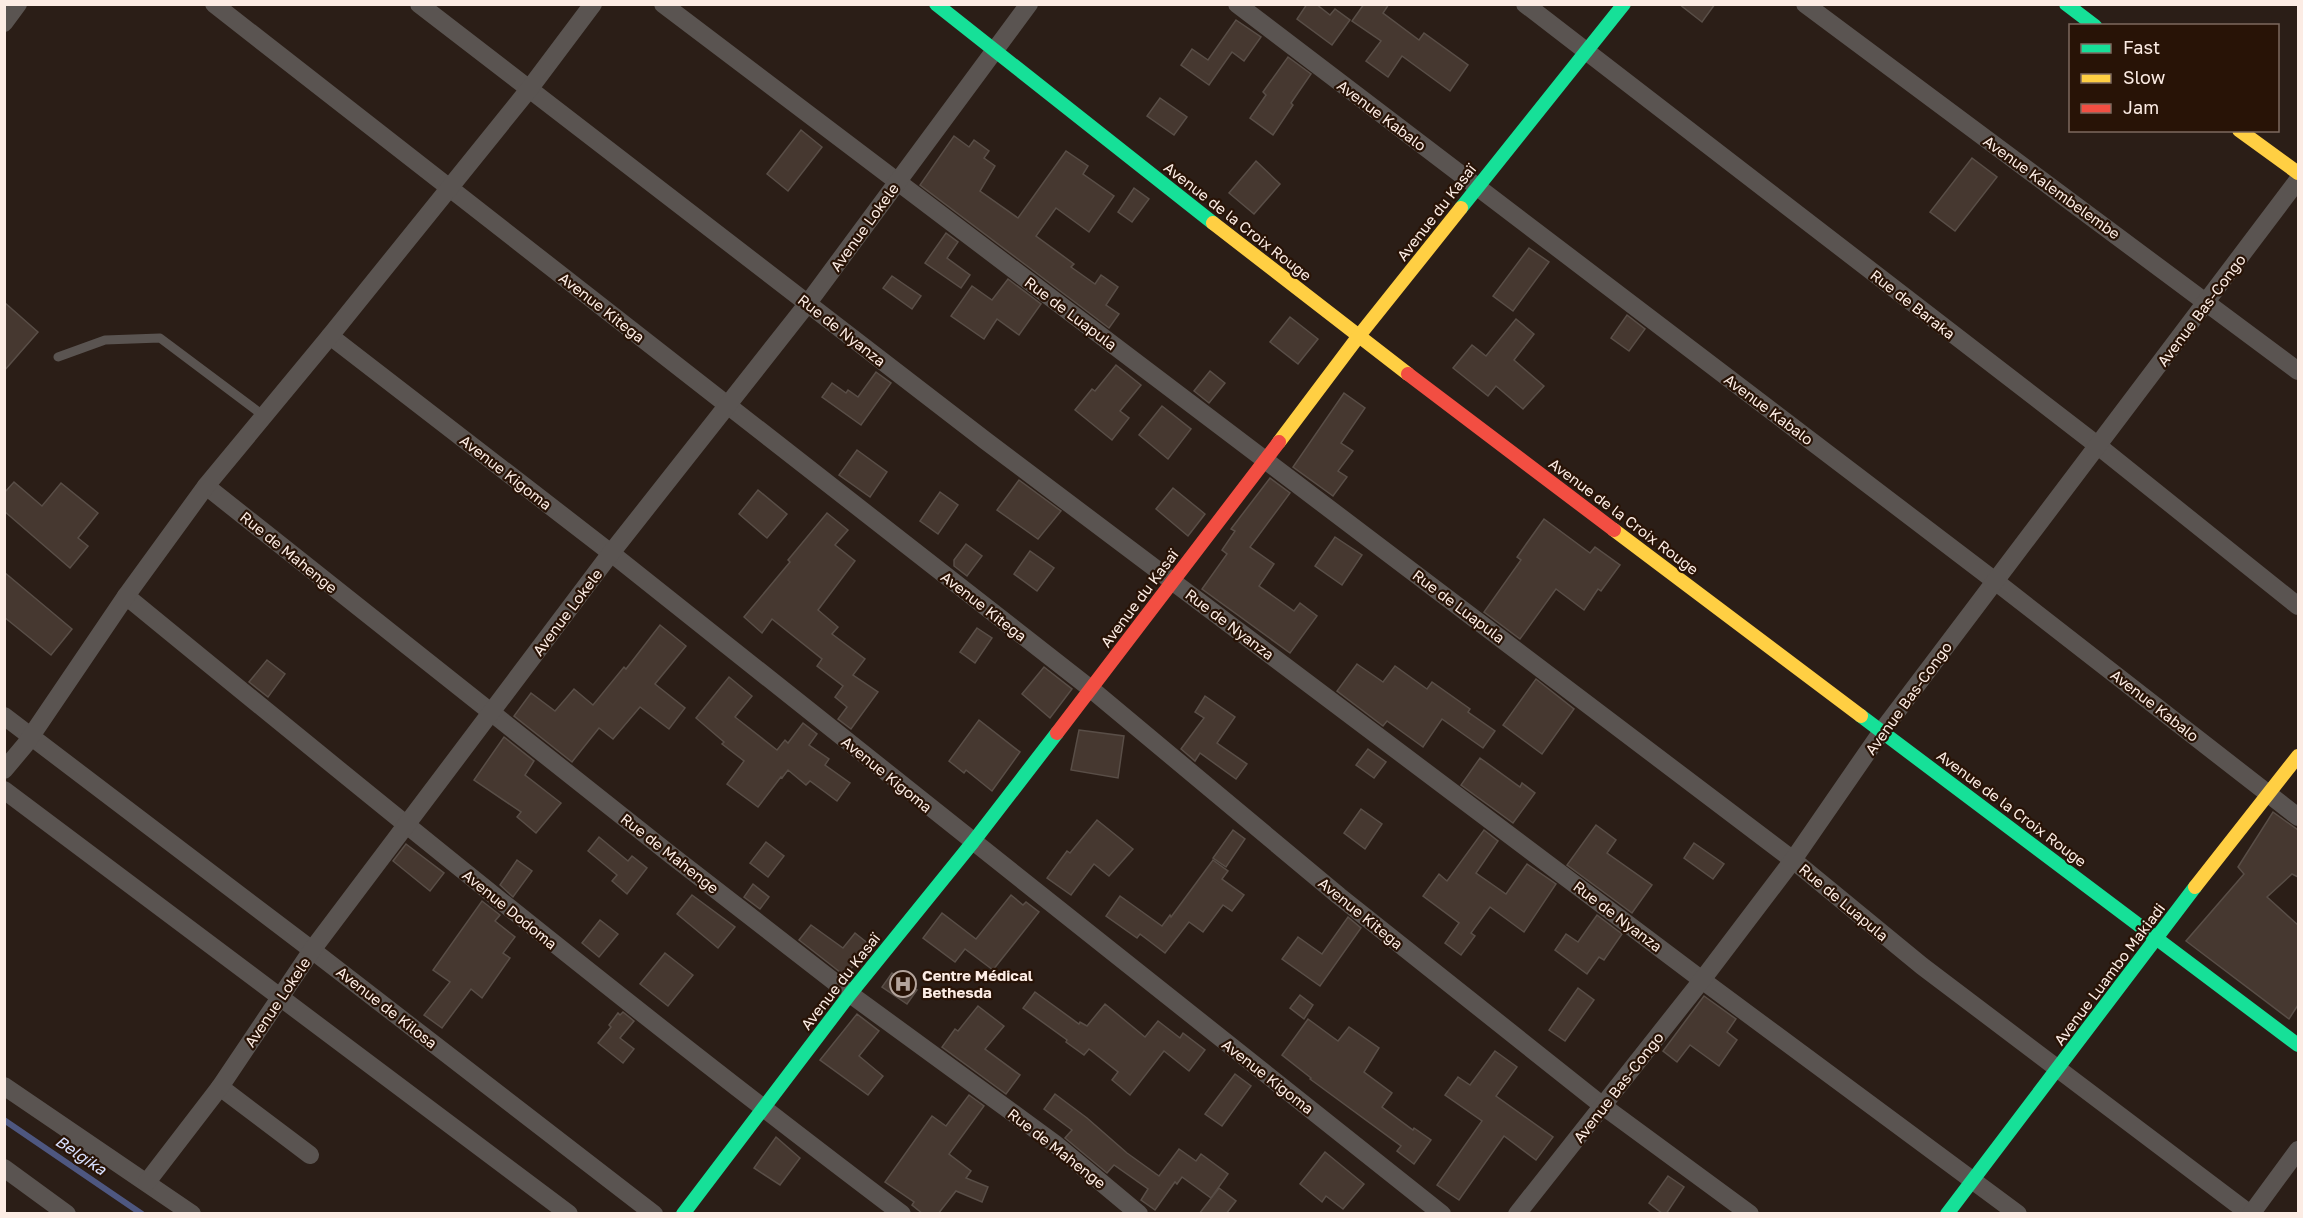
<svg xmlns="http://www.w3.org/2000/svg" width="2303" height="1218" viewBox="0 0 2303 1218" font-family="'Golos Text',sans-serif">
	<rect width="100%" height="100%" fill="#2b1e17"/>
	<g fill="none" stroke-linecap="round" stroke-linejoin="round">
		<!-- stream -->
		<path stroke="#4e5780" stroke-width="6" d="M4,1120L142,1214"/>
	</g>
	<!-- building -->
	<g fill="#463830" stroke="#594e47" stroke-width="1.5">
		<path d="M1307,4H1316L1330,15L1335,9L1350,20L1332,45L1297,19Z"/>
		<path d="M1364,4H1389L1383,13L1419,40L1424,33L1468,65L1450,91L1402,56L1388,77L1366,61L1381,41L1352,21Z"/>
		<path d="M1679,4H1715L1702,22Z"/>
		<path d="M1236,20L1261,37L1244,61L1232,52L1209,85L1181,65L1192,49L1208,60Z"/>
		<path d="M1288,57L1311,74L1291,103L1293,105L1273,135L1250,118L1266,95L1263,92Z"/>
		<path d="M1160,98L1187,117L1174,135L1147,116Z"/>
		<path d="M801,130L822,147L788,191L767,174Z"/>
		<path d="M954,136L969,147L974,140L989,151L984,158L995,166L980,191L1018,218L1066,151L1088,166L1083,174L1114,196L1089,232L1056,208L1036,236L1074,264L1071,267L1095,284L1101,275L1118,287L1106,305L1119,314L1109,328L920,185Z"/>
		<path d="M1972,158L1997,177L1955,231L1930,212Z"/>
		<path d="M1256,161L1280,184L1254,214L1229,193Z"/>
		<path d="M1134,188L1149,199L1132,222L1118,212Z"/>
		<path d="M946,233L958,242L947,258L970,275L961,288L925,263Z"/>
		<path d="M1529,248L1549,262L1513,311L1493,296Z"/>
		<path d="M892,276L921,296L912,309L883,288Z"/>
		<path d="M1008,279L1041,304L1019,335L997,319L984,339L951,316L972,286L992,300Z"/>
		<path d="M4,302L38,332L4,371Z"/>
		<path d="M1627,315L1645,329L1629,351L1611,338Z"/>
		<path d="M1290,317L1318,339L1298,364L1270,342Z"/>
		<path d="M1516,319L1534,334L1514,360L1544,386L1523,409L1496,386L1488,396L1453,368L1472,345L1486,356Z"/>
		<path d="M1116,365L1141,385L1120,411L1129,418L1112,440L1075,410L1092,389L1095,391Z"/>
		<path d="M1210,371L1225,383L1209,403L1194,391Z"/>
		<path d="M876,372L891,383L861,425L822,397L832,383L846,393L848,390L858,397Z"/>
		<path d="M1344,393L1365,408L1341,443L1353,451L1338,471L1347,477L1333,496L1293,467Z"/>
		<path d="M1162,406L1191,429L1168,459L1139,435Z"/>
		<path d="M857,450L887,472L870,497L839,475Z"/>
		<path d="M1270,478L1290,493L1250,547L1274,564L1259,586L1294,611L1300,603L1317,616L1290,653L1202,589L1227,554L1222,550L1235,531L1231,529Z"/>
		<path d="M1019,480L1061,511L1038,539L997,510Z"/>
		<path d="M14,482L42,506L61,483L98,513L78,538L88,546L70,568L4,511V493Z"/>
		<path d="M1173,488L1205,514L1188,536L1156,509Z"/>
		<path d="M758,490L787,514L767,538L739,514Z"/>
		<path d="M940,492L958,505L938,534L920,521Z"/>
		<path d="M827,513L848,530L835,545L855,561L818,610L838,627L832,634L865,659L853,675L878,692L851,729L838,719L847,707L835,697L843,686L817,666L822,659L772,619L762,633L744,617L790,562L788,560Z"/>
		<path d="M1544,519L1590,553L1595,547L1620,565L1601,591L1598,589L1584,610L1556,589L1520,639L1484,612L1521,560L1517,557Z"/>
		<path d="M1335,537L1362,555L1342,585L1315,566Z"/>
		<path d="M966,544L982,556L967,576L954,566V560Z"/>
		<path d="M1030,551L1054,568L1037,591L1014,574Z"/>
		<path d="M4,572L72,629L51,655L4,617Z"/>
		<path d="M660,625L686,646L655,684L685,708L669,729L640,707L613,739L599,728L572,762L514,716L531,693L555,711L574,689L593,705L624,667L626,669Z"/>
		<path d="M977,628L992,638L975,663L960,652Z"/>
		<path d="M267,660L285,674L268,697L249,682Z"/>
		<path d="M1357,664L1383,682L1395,666L1427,689L1432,682L1470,709L1468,712L1495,731L1483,748L1442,719L1423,747L1387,721L1383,726L1337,691Z"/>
		<path d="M1044,667L1072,689L1050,718L1022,694Z"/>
		<path d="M729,677L752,696L735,717L777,750L785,740L788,743L803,723L817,734L809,745L829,759L825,765L850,783L837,801L810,781L806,785L788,770L782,778L781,777L758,807L727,784L744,761L722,744L724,742L696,718Z"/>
		<path d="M1536,679L1574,709L1542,754L1503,725Z"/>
		<path d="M1205,696L1235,717L1217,743L1247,764L1236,779L1200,753L1195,761L1181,749L1204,718L1195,712Z"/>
		<path d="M979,720L1020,752L992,791L966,770L964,773L949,761Z"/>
		<path d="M1079,730L1124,736L1118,778L1071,770Z"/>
		<path d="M504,737L534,761L525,775L561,803L536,833L517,817L521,812L474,780Z"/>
		<path d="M1368,749L1386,762L1374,778L1356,765Z"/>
		<path d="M1480,758L1520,787L1522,783L1535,793L1513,823L1461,785Z"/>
		<path d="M1361,809L1382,824L1365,849L1344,833Z"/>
		<path d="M2273,812L2298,830V877L2292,874L2267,897L2298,925V1005L2289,1019L2186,941L2244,874L2238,867Z"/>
		<path d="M1097,820L1133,849L1109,876L1094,864L1071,895L1047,878L1067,851L1070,853Z"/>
		<path d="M1596,825L1616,840L1607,853L1652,885L1632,913L1567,865Z"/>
		<path d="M1233,830L1245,839L1226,867L1213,858Z"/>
		<path d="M1484,830L1498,841L1476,873L1506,894L1527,864L1556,884L1524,932L1490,907L1471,933L1475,936L1461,955L1445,943L1459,923L1423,896L1439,874L1447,881Z"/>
		<path d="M599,837L628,861L632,856L647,868L627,894L612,881L617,875L588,851Z"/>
		<path d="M766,842L784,856L768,877L750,863Z"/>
		<path d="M1694,843L1724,864L1713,879L1684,858Z"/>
		<path d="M406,844L444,873L430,891L393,861Z"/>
		<path d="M517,860L532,871L513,897L500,885Z"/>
		<path d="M1213,860L1228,871L1222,879L1244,895L1232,911L1223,905L1203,932L1189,922L1165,953L1140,934L1137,938L1106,916L1120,896L1162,926L1170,915L1171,917Z"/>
		<path d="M753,884L769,897L760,909L744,897Z"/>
		<path d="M692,895L735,927L718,948L677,914Z"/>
		<path d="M1011,895L1023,905L1026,902L1039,912L993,970L965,949L955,962L923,938L942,913L976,939Z"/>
		<path d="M482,901L500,915L495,921L515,937L503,953L510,958L482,998L471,989L442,1028L424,1015L450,982L433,970Z"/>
		<path d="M1597,915L1622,934L1604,960L1599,957L1587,974L1555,950L1566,934L1578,942Z"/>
		<path d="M1348,917L1361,928L1320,986L1282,959L1298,937L1322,954Z"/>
		<path d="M600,920L618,934L599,957L582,943Z"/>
		<path d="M811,925L843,948L855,933L870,945L845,976L799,940Z"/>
		<path d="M665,953L693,975L668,1006L640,984Z"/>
		<path d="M892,973L917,990L907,1004L882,987Z"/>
		<path d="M1578,988L1594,1000L1565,1041L1549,1030Z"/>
		<path d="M1035,992L1079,1024L1080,1022L1087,1026L1105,1004L1145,1037L1158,1021L1180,1038L1183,1033L1205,1050L1189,1071L1164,1051L1130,1095L1112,1080L1118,1072L1089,1049L1084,1055L1066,1042L1067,1040L1023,1008Z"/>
		<path d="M1300,995L1313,1005L1304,1019L1290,1008Z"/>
		<path d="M1704,996L1736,1019L1727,1032L1737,1040L1719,1066L1690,1045L1677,1062L1663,1051Z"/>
		<path d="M978,1006L1004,1026L985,1049L1020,1075L1006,1094L942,1047L955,1029L958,1031Z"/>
		<path d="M623,1012L634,1021L620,1038L634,1049L623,1063L598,1043L611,1027L609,1025L618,1013L620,1015Z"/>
		<path d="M857,1014L879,1031L859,1056L883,1076L868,1095L820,1060Z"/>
		<path d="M1308,1019L1338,1041L1349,1027L1379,1048L1364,1072L1392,1093L1382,1107L1413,1130L1414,1128L1431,1140L1414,1164L1397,1151L1401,1146L1310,1079L1311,1078L1282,1055Z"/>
		<path d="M1495,1051L1517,1067L1496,1096L1553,1137L1536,1160L1504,1136L1459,1200L1437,1185L1482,1121L1445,1095L1458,1077L1470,1085Z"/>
		<path d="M1235,1074L1251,1086L1222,1126L1205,1114Z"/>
		<path d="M1055,1094L1087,1118L1127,1153L1159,1176L1179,1149L1196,1161L1201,1154L1228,1174L1211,1198L1182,1177L1177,1184L1175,1182L1155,1210L1141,1200L1148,1189L1114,1165L1107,1173L1065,1138L1072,1130L1044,1109Z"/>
		<path d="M969,1095L984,1106L949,1154L971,1171L966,1178L988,1187L982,1202L956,1191L938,1214H923L912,1205L914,1202L885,1182L932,1116L946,1126Z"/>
		<path d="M776,1137L800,1158L780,1185L754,1168Z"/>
		<path d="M1325,1152L1364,1184L1343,1209L1326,1196L1322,1202L1300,1184Z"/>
		<path d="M1668,1176L1684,1187L1666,1214H1663L1649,1203Z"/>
		<path d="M1219,1188L1236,1201L1226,1214H1199Z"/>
	</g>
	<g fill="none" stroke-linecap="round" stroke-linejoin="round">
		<!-- lane -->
		<path stroke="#5a5451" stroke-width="9" d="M58,357L105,340L160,338L264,416"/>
		<!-- street -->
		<g stroke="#5a5451" stroke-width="18">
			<path d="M214,4L1091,689L1339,896L1603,1106L1750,1214"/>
			<path d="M419,4L986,441L1702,980L2018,1214"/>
			<path d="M663,4L1793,860L1922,966L2250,1214"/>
			<path d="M1237,4L1995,581L2298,817"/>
			<path d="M1525,4L2097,445L2298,606"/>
			<path d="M1805,4L2298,371"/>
			<path d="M4,23L18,4"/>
			<path d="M330,336L611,553L1442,1214"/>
			<path d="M206,486L671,855L850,994L1054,1143L1139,1214"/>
			<path d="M126,596C381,805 637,1014 902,1214"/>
			<path d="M4,716L312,950L654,1214"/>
			<path d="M4,770L25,745L126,596L206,486L330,336L530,88L593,4"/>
			<path d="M4,790L569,1214"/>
			<path d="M4,1086L192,1214"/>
			<path d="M220,1087L310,1155"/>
			<path d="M4,1168L67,1214"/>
			<path d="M147,1182L220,1087L312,950L611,553L808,303L1029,4"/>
			<path d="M1517,1214L1702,980L1793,860L1882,731L2298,180"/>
			<path d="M2251,1214L2298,1150"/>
		</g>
		<!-- fast -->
		<g stroke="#16e098" stroke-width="14">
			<path d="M936,4L1213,223"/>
			<path d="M2066,4L2095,26"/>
			<path d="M1461,208L1624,4"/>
			<path d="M1861,716L2298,1045"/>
			<path d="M683,1214L850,994L973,842L1057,733"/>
			<path d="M1947,1214L2195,887"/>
		</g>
		<!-- slow -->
		<g stroke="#ffcf43" stroke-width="14">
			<path d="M2239,130L2298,173"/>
			<path d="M1213,223L1408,374"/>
			<path d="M1279,442L1358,337L1461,208"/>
			<path d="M1614,530L1861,716"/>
			<path d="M2195,887L2298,756"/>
		</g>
		<!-- jam -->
		<g stroke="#f24e42" stroke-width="14">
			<path d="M1408,374L1614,530"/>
			<path d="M1057,733L1279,442"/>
		</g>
	</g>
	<!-- icons -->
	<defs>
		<symbol id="hospital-ring" viewBox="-11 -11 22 22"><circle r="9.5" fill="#281306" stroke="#b3a49c" stroke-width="1.5"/><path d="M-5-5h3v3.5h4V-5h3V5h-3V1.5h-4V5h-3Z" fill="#b3a49c"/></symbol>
	</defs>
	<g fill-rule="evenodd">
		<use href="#hospital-ring" x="888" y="969" width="30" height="30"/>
	</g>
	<g text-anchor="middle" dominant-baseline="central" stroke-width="4.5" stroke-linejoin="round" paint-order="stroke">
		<!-- street labels -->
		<g font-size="15" fill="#fcece4" stroke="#281306">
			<text transform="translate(1382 115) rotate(37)">Avenue Kabalo</text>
			<text transform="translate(2052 187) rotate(36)">Avenue Kalembelembe</text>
			<text transform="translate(1436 212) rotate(-52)">Avenue du Kasaï</text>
			<text transform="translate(1238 221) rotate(38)">Avenue de la Croix Rouge</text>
			<text transform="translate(864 227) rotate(-54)">Avenue Lokele</text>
			<text transform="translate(1913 304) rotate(38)">Rue de Baraka</text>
			<text transform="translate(602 307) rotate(38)">Avenue Kitega</text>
			<text transform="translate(2201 310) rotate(-53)">Avenue Bas-Congo</text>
			<text transform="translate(1071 313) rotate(37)">Rue de Luapula</text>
			<text transform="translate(842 330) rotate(38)">Rue de Nyanza</text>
			<text transform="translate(1769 409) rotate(37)">Avenue Kabalo</text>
			<text transform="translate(506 472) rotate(38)">Avenue Kigoma</text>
			<text transform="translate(1624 516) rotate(37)">Avenue de la Croix Rouge</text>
			<text transform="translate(289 552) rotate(39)">Rue de Mahenge</text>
			<text transform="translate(1139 598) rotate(-53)">Avenue du Kasaï</text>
			<text transform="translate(984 606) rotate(38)">Avenue Kitega</text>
			<text transform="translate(1459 606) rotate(37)">Rue de Luapula</text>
			<text transform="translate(567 612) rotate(-53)">Avenue Lokele</text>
			<text transform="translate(1230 624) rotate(37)">Rue de Nyanza</text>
			<text transform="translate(1908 698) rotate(-54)">Avenue Bas-Congo</text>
			<text transform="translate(2155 705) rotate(38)">Avenue Kabalo</text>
			<text transform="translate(887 774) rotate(39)">Avenue Kigoma</text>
			<text transform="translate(2012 808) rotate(37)">Avenue de la Croix Rouge</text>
			<text transform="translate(670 853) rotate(38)">Rue de Mahenge</text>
			<text transform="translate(1844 902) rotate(40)">Rue de Luapula</text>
			<text transform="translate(510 909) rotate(39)">Avenue Dodoma</text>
			<text transform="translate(1361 913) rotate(39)">Avenue Kitega</text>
			<text transform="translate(1618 916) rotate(37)">Rue de Nyanza</text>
			<text transform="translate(2109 974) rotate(-53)">Avenue Luambo Makiadi</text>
			<text transform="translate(840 981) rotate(-52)">Avenue du Kasaï</text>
			<text transform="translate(277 1002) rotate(-56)">Avenue Lokele</text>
			<text transform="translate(387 1007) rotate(38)">Avenue de Kilosa</text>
			<text transform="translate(1268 1076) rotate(38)">Avenue Kigoma</text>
			<text transform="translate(1618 1087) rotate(-52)">Avenue Bas-Congo</text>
			<text transform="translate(1057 1148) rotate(38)">Rue de Mahenge</text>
		</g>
		<!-- poi labels -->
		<g font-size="15" font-weight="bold" fill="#fcece4" stroke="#281306" text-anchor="start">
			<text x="922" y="975">Centre Médical<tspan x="922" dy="17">Bethesda</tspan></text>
		</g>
		<!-- water labels -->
		<g font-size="16" font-style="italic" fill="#d9e1ff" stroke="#281306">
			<text transform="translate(81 1155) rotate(34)">Belgika</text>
		</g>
	</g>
	<!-- border -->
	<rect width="2303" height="1218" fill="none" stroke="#fcece4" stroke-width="12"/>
	<!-- legend -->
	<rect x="2069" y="24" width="210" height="108" fill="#281306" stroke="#7d6a5f" stroke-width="1.5"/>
	<rect x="2081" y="44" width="30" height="9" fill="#16e098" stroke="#7d6a5f" stroke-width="1.5"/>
	<text x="2123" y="54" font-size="18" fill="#fcece4">Fast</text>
	<rect x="2081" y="74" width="30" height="9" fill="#ffcf43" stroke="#7d6a5f" stroke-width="1.5"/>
	<text x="2123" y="84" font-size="18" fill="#fcece4">Slow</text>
	<rect x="2081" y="104" width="30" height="9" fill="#f24e42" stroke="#7d6a5f" stroke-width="1.5"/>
	<text x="2123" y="114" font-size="18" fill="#fcece4">Jam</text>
</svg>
